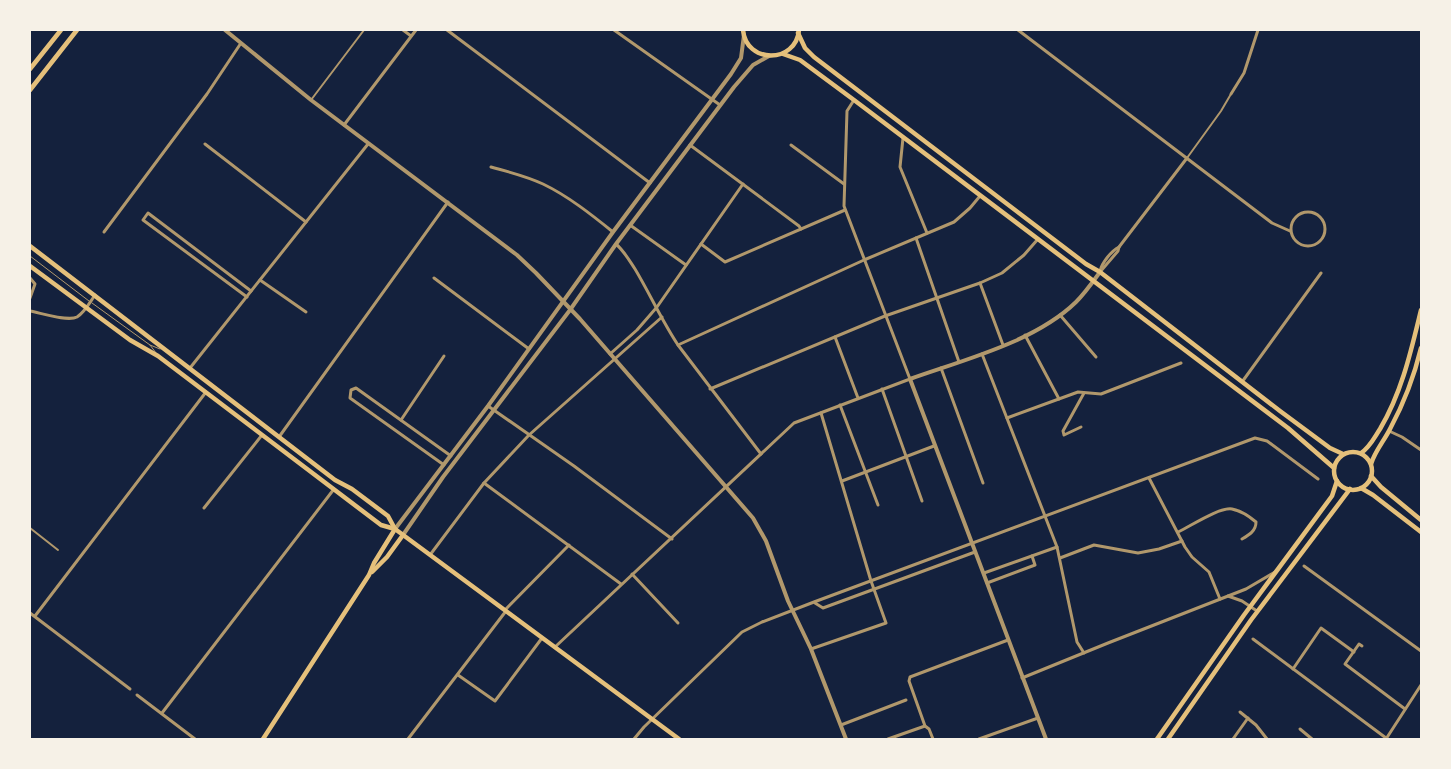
<svg xmlns="http://www.w3.org/2000/svg" width="1451" height="769" viewBox="0 0 1451 769" font-family="Lora,serif">
	<rect width="100%" height="100%" fill="#14213d"/>
	<g fill="none" stroke-linecap="round" stroke-linejoin="round">
		<!-- service -->
		<g stroke="#b1986c" stroke-width="1">
			<path d="M30,256L89,301"/>
			<path d="M92,303L150,345L156,353"/>
			<path d="M150,345L160,349"/>
		</g>
		<!-- pedestrian -->
		<g stroke="#b1986c" stroke-width="2">
			<path d="M311,100L364,30"/>
			<path d="M1187,158L1221,111L1231,94"/>
			<path d="M30,528L58,550"/>
		</g>
		<!-- minor -->
		<g stroke="#b1986c" stroke-width="3">
			<path d="M403,30L411,36"/>
			<path d="M447,30L650,183"/>
			<path d="M614,30L720,105"/>
			<path d="M1018,30L1272,223L1290,231"/>
			<path d="M1231,94L1244,73L1258,30"/>
			<path d="M344,125L416,30"/>
			<path d="M903,138L900,167L927,233"/>
			<path d="M205,144L306,222"/>
			<path d="M690,145L799,226L801,229"/>
			<path d="M791,145L844,184"/>
			<path d="M491,167C509,172 526,176 543,184C568,196 592,215 613,232"/>
			<circle cx="1308" cy="229" r="17"/>
			<path d="M630,225L686,265"/>
			<path d="M104,232L207,94L241,43"/>
			<path d="M916,238L959,362"/>
			<path d="M616,244C624,251 629,260 635,269C650,294 662,321 678,345L761,454"/>
			<path d="M701,244L725,262L845,210"/>
			<path d="M1100,271C1102,263 1111,251 1119,247"/>
			<path d="M1100,272L1118,251L1119,247L1187,158"/>
			<path d="M30,278L35,284L30,298"/>
			<path d="M434,278L529,349"/>
			<path d="M260,280L306,312"/>
			<path d="M980,283L1003,345"/>
			<path d="M247,297L143,220L148,213L251,291"/>
			<path d="M30,311C41,313 68,322 77,317C85,312 90,302 95,295"/>
			<path d="M1060,315L1096,357"/>
			<path d="M1025,335L1059,399"/>
			<path d="M835,337L858,398"/>
			<path d="M678,345L864,260L954,222L970,208L980,196"/>
			<path d="M610,354L637,330L657,307L743,184"/>
			<path d="M982,354L1057,547L1077,642L1084,653"/>
			<path d="M190,368L368,144"/>
			<path d="M941,368L983,483"/>
			<path d="M1242,382L1321,273"/>
			<path d="M710,389L885,316L980,283L1002,273L1024,255L1038,239"/>
			<path d="M882,389L922,501"/>
			<path d="M840,405L878,505"/>
			<path d="M488,406L574,466L672,539"/>
			<path d="M1007,418L1078,392L1101,394L1181,363"/>
			<path d="M401,420L444,356"/>
			<path d="M1081,427L1064,435L1063,431L1084,393"/>
			<path d="M1389,431L1402,437L1421,450"/>
			<path d="M279,437L448,202"/>
			<path d="M444,465L350,398L351,390L356,388L451,456"/>
			<path d="M1149,478L1185,547L1192,557L1209,572L1220,599"/>
			<path d="M842,481L934,446"/>
			<path d="M484,483L621,584"/>
			<path d="M204,508L262,435"/>
			<path d="M1178,532C1191,526 1219,507 1232,509C1242,511 1249,516 1256,522C1256,531 1249,535 1242,539"/>
			<path d="M430,555L484,483L529,435L662,317"/>
			<path d="M1060,558L1094,545L1138,553L1159,549L1182,541"/>
			<path d="M1304,566L1421,651"/>
			<path d="M984,573L1057,547"/>
			<path d="M632,574L678,623"/>
			<path d="M987,583L1035,565L1032,556"/>
			<path d="M1228,596L1242,601L1257,611"/>
			<path d="M815,603L823,608L975,552"/>
			<path d="M505,610L569,545"/>
			<path d="M30,613L130,689"/>
			<path d="M35,616L206,392"/>
			<path d="M1253,639L1386,738"/>
			<path d="M1362,646L1359,644L1345,664L1405,709"/>
			<path d="M555,647L794,423L910,379L844,206L847,111L854,100"/>
			<path d="M811,649L886,623L871,581L821,413"/>
			<path d="M1293,669L1321,628L1354,652"/>
			<path d="M458,675L495,701L542,638"/>
			<path d="M1022,678L1108,643L1246,589L1275,572"/>
			<path d="M137,695L195,739"/>
			<path d="M1240,712L1256,725L1267,739"/>
			<path d="M162,713L334,489"/>
			<path d="M841,725L906,700"/>
			<path d="M1300,729L1312,739"/>
			<path d="M408,739L506,611"/>
			<path d="M634,739L644,727L742,632L762,622L814,602L1255,438L1267,441L1318,479"/>
			<path d="M888,739L925,726"/>
			<path d="M933,739L929,729L925,726L909,681L910,677L1008,640"/>
			<path d="M979,739L1038,718"/>
			<path d="M1233,739L1248,718"/>
			<path d="M1386,739L1421,685"/>
		</g>
		<!-- tertiary -->
		<g stroke="#b1986c" stroke-width="4">
			<path d="M225,30L311,100L517,255L536,273L580,319L753,518L766,541L788,601L811,649L846,739"/>
			<path d="M395,529L488,406L613,232L731,74L741,58L744,35"/>
			<path d="M403,535L443,477L570,310L616,244L734,87L753,65L769,56"/>
			<path d="M1046,739L910,379C963,360 1035,342 1076,302C1085,293 1092,283 1100,272"/>
		</g>
		<!-- secondary -->
		<g stroke="#e5c07b" stroke-width="4.5">
			<path d="M1361,453C1370,447 1374,438 1380,429C1402,392 1411,351 1421,310"/>
			<path d="M1371,464C1375,451 1384,441 1390,429C1404,403 1414,377 1421,348"/>
			<path d="M372,572L387,557L403,535"/>
			<path d="M263,739L369,575L374,563L395,529"/>
			<path d="M1157,739L1244,615L1332,496L1337,481"/>
			<path d="M1168,739L1251,620L1350,489"/>
		</g>
		<!-- primary -->
		<g stroke="#e5c07b" stroke-width="4.5">
			<path d="M743,30C746,64 796,64 799,30"/>
			<path d="M798,33L805,48L814,57L1086,264L1100,272L1280,411L1330,448L1343,454"/>
			<path d="M783,54L800,60L854,100L1288,428L1334,468"/>
			<path d="M30,69L61,30"/>
			<path d="M30,90L77,30"/>
			<path d="M30,246L335,480L352,489L388,516L395,529"/>
			<path d="M30,266L130,340L158,356L381,525L395,529L679,739"/>
			<circle cx="1353" cy="471" r="19"/>
			<path d="M1371,476L1381,487L1421,520"/>
			<path d="M1361,488L1373,495L1421,532"/>
		</g>
	</g>
	<!-- border -->
	<rect width="1451" height="769" fill="none" stroke="#f6f1e7" stroke-width="62"/>
</svg>
